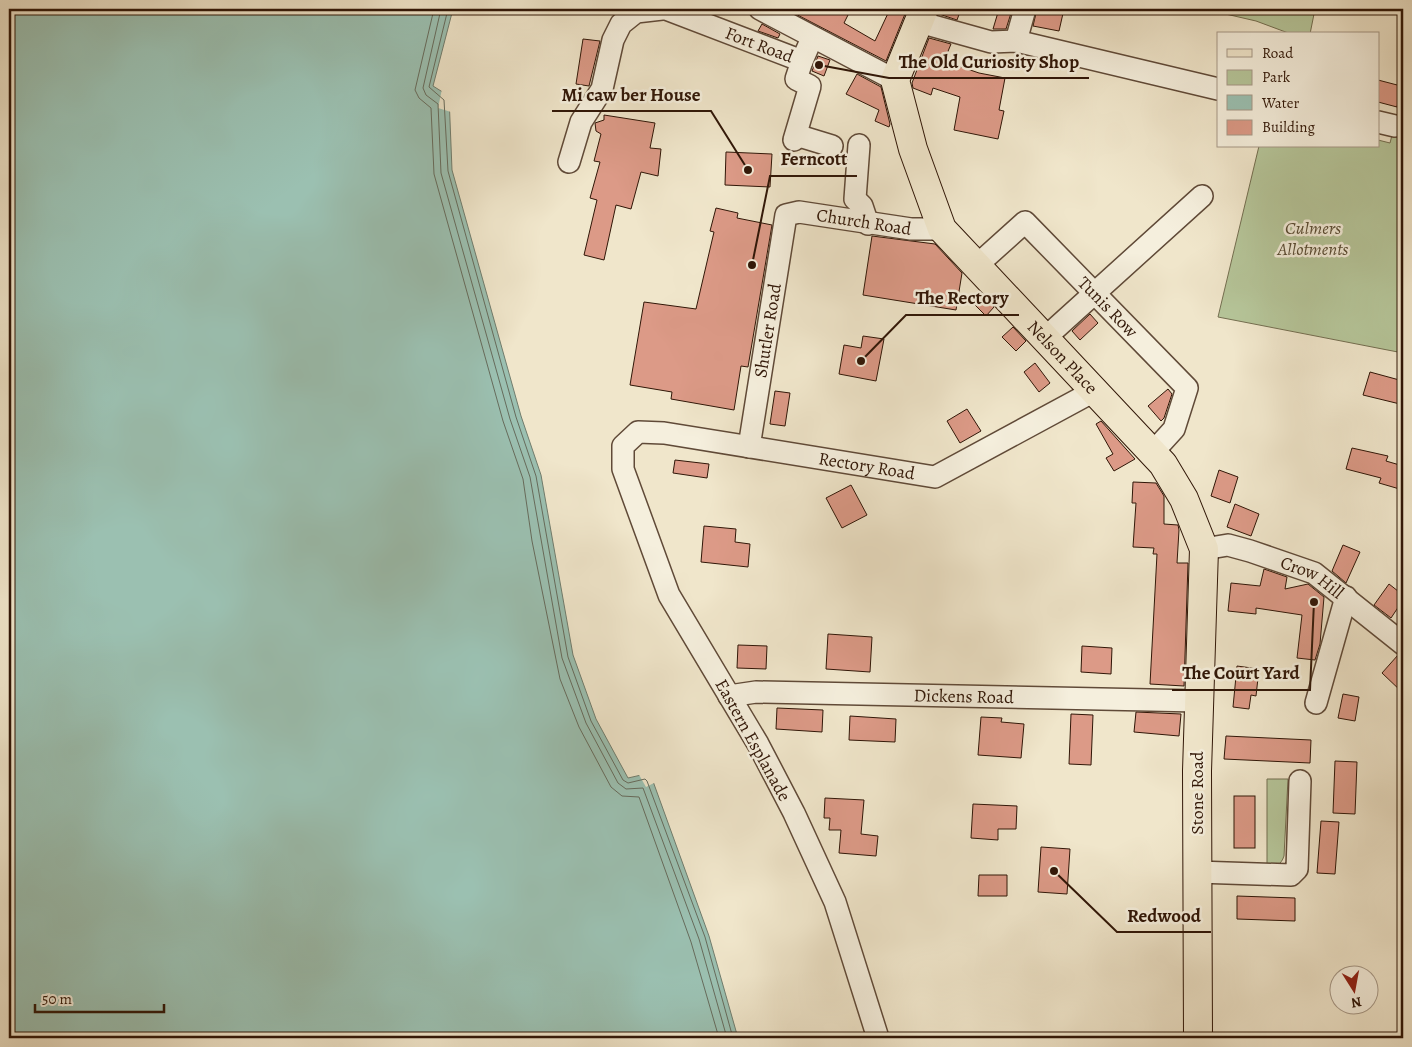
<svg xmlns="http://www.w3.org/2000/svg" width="1412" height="1047" viewBox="0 0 1412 1047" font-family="Alegreya,serif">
	<rect width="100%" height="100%" fill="#f0e6cb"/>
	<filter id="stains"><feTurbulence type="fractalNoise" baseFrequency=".004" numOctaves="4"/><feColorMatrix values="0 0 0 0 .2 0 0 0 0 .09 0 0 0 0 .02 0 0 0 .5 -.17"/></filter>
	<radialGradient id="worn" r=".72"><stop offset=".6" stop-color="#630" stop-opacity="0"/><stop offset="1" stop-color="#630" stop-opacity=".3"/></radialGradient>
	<!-- green -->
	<g fill="#b6c69a" stroke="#736e50">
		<path d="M1204,9H1315L1310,34H1291L1256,21Z"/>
		<path d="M1403,92V353L1218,317L1259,146H1378V140L1390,143Z"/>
		<path d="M1267,779H1288L1284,856C1281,865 1276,867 1267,866Z"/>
	</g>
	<!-- water -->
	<path fill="#9bc0b1" stroke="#707c6d" d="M9,9H453L433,86L449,96L452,170L521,416L541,475L573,655L596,719L628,778L650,773L709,936L738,1038H9Z"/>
	<!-- pier -->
	<g fill="#f0e6cb">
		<path d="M442,89L452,96L453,128L451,112L438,108Z"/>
		<path d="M650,770L656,782L646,787L638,773Z"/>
	</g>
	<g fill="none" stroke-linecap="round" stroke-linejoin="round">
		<!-- shore -->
		<g stroke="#666b5c" stroke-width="1">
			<path d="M434,9L415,90L419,98L431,108L434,174L503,421L523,479L532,541L560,679L579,727L611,787L622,796L639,797L691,942L719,1038"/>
			<path d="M441,9L423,88L426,95L438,104L441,173L510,419L530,477L562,658L586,723L618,783L626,789L643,788L699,939L727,1038"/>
			<path d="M448,9L429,87L444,100L448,171L516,417L536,476L568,657L591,721L623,780L628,783L645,779L647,781L705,937L733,1038"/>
		</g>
	</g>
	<!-- building -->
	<g fill="#dc9a87" stroke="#301607">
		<path d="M786,9H851L844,23L875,41L890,9H907L886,61Z"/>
		<path d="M939,9H961L957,20L939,14Z"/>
		<path d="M999,9L1012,10L1006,29H993Z"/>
		<path d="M1037,9H1064L1059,31L1033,26Z"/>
		<path d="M762,24L780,34L778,38L758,31Z"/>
		<path d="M929,38L951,44L944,61L979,73L1005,78L999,110L1004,111L998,139L954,130L960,97L933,88L931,95L913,88L912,83Z"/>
		<path d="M583,39L600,41L589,86L576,84Z"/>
		<path d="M818,56L830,60L824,76L812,71Z"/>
		<path d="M857,74L881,87L890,124L889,127L875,121L879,110L846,94Z"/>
		<path d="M1378,80L1401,86L1397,107L1378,102Z"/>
		<path d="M604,115L655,123L650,148L661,149L658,176L641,172L631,209L616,205L604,260L584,255L597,200L590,198L600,162L594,161L601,134L596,131L595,123L604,120Z"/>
		<path d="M726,152L772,154L770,187L725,185Z"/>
		<path d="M716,208L738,213L737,218L772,225L748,367L741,366L734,410L671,399L672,392L630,385L644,302L696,309L714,232L710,231Z"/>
		<path d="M872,236L935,244L962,273L956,310L863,295Z"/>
		<path d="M981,293L994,307L986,316L972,302Z"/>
		<path d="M1090,314L1098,323L1080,340L1072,331Z"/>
		<path d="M1013,327L1026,341L1016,351L1002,337Z"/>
		<path d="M863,336L884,339L876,381L839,374L844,345L861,348Z"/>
		<path d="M1035,363L1050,383L1039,392L1024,372Z"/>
		<path d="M1370,372L1403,381L1400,404L1363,395Z"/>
		<path d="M1168,389L1172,394L1164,418L1161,421L1148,406Z"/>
		<path d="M775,391L790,393L785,426L770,424Z"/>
		<path d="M967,409L981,431L960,443L947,421Z"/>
		<path d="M1101,421L1135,459L1114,471L1106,458L1113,454L1096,424Z"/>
		<path d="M1352,448L1388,456L1386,461L1403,466V490L1379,483L1381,478L1346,469Z"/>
		<path d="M675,460L709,464L707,478L673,473Z"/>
		<path d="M1219,470L1238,477L1230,503L1211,496Z"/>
		<path d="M1133,482L1156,483L1164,496V524L1178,525L1179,530L1177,563H1188L1184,686L1150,684L1157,554H1153L1154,548L1133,547L1136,503H1132Z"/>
		<path d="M851,485L867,515L842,528L826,498Z"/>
		<path d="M1235,504L1259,514L1251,536L1227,527Z"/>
		<path d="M704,526L736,529L735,542L750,544L748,567L701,562Z"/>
		<path d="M1343,545L1360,552L1346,583L1332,571Z"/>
		<path d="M1264,569L1287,577L1285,589L1308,584L1324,597L1320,644L1315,660L1297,658L1302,615L1256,608V614L1228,611L1231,583L1260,586Z"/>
		<path d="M1389,584L1403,595V600L1391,618L1374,605Z"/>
		<path d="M828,634L872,637L870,672L826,669Z"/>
		<path d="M738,645L767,646L766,669L737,668Z"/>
		<path d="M1082,646L1112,648L1111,674L1081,672Z"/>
		<path d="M1398,655L1403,656V693L1382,673Z"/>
		<path d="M1237,666L1259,669L1256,696L1251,695L1249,709L1233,707Z"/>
		<path d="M1343,694L1359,697L1355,721L1338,718Z"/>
		<path d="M777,708L823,710L822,732L776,729Z"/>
		<path d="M1136,712L1181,714L1179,736L1134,732Z"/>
		<path d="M1071,714L1093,715L1091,765L1069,764Z"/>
		<path d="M850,716L896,719L895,742L849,740Z"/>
		<path d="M981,717L1002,718L1001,722L1024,724L1021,758L978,755Z"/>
		<path d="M1226,736L1311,740L1310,763L1224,759Z"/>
		<path d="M1335,761L1357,762L1355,814L1333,813Z"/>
		<rect x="1234" y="796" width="21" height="52"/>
		<path d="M825,798L864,800L861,834L878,836L876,856L839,853L841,830H829L830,818H824Z"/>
		<path d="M973,804L1017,806L1016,829H998V840L971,838Z"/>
		<path d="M1321,821L1339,822L1335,874L1317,873Z"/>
		<path d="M1041,847L1070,849L1067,894L1038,892Z"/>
		<path d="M979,875H1007V896H978Z"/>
		<path d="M1237,896L1295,898V921L1237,919Z"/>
	</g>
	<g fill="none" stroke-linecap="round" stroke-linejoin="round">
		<defs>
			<g id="minor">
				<path id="s1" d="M666,9L802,61L812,38"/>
				<path d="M760,9L895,80"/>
				<path d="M919,22L991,42L1016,41L1218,89"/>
				<path d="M1016,41L1025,9"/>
				<path d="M1378,122L1395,126"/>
				<path d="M796,135L832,146"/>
				<path d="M794,140L810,86L796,79L802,61"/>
				<path d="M859,145L855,199L862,206L868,224"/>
				<path d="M569,162L581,122L602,89L613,40L621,24L636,12L662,9"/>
				<path id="s2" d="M975,267L1025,222L1187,388L1174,429L1153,452"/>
				<path d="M1045,338L1202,196"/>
				<path id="s3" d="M749,447L786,215L799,212L911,229H942"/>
				<path id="s4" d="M1204,549L1228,545L1250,551L1314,573L1403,644"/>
				<path id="s5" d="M729,696L756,692L1198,701"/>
				<path d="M1316,703L1346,597"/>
				<path d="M1197,872L1291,875L1297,869L1300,781"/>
				<path id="s6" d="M878,1038L835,902L794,813L758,744L669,595L623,469V446L638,432L664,433L935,477L1096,390"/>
			</g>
			<g id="major">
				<path id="s7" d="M924,9L895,80L913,149L942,229L1163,464L1184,499L1204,549L1197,771L1198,1038"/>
			</g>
		</defs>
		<!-- minor casing -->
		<use href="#minor" stroke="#604a38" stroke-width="24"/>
		<!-- major casing -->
		<use href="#major" stroke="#301607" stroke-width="30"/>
		<!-- minor -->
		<use href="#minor" stroke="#f5efdd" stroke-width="21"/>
		<!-- major -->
		<use href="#major" stroke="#f0e6cb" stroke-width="28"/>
	</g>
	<g text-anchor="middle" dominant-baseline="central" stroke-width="5" stroke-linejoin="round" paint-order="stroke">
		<!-- street labels -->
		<g font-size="18" fill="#301607" stroke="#f5efdd">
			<text stroke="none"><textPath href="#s1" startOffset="100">Fort Road</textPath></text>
			<text stroke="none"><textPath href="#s3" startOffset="314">Church Road</textPath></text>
			<text stroke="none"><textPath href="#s2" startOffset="186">Tunis Row</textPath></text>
			<text stroke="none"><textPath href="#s3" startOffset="118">Shutler Road</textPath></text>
			<text stroke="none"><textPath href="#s7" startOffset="409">Nelson Place</textPath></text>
			<text stroke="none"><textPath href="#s6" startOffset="901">Rectory Road</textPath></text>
			<text stroke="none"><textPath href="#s4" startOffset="115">Crow Hill</textPath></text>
			<text stroke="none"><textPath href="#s5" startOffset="235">Dickens Road</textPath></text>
			<text transform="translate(753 740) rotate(61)">Eastern Esplanade</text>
			<text transform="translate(1197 793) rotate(-90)">Stone Road</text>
		</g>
		<!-- park labels -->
		<g font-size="18" font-style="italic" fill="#584b33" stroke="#f5efdd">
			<text x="1313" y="228">Culmers<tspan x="1313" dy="21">Allotments</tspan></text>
		</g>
	</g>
	<!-- callouts -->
	<path fill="none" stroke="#301607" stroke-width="2" d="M819 65L889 78H1089M748 170L711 111H552M752 265L770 176H857M861 361L906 315H1019M1314 602L1310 690H1172M1054 871L1117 932H1211"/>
	<g fill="#301607" stroke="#f5efdd" stroke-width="2">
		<circle cx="819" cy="65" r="5"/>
		<circle cx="748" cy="170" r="5"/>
		<circle cx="752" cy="265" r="5"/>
		<circle cx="861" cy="361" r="5"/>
		<circle cx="1314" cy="602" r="5"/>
		<circle cx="1054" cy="871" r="5"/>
	</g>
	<g font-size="19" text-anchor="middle" font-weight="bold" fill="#301607" stroke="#f5efdd" stroke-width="5" stroke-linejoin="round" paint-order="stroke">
		<text x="989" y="68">The Old Curiosity Shop</text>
		<text x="631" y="101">Mi caw ber House</text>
		<text x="814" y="165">Ferncott</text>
		<text x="962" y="304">The Rectory</text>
		<text x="1241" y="679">The Court Yard</text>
		<text x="1164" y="922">Redwood</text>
	</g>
	<!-- margin -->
	<rect width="1412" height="1047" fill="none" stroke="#f0e6cb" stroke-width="30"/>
	<rect x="10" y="10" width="1392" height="1027" fill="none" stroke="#301607" stroke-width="2.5"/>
	<rect x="15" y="15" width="1382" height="1017" fill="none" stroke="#301607"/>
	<!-- legend -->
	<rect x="1217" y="32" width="162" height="115" fill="#f5efdd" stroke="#a69887"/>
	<rect x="1227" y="49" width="25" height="8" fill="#f0e6cb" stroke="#a69887"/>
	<text x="1262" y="58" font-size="15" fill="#301607">Road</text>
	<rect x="1227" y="70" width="25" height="15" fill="#b6c69a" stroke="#a69887"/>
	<text x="1262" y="82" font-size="15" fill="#301607">Park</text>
	<rect x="1227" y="95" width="25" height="15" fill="#9bc0b1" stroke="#a69887"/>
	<text x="1262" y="108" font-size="15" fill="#301607">Water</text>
	<rect x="1227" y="120" width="25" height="15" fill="#dc9a87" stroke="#a69887"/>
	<text x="1262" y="132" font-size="15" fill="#301607">Building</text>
	<!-- north arrow -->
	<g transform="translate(1354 990) rotate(169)"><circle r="24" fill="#f5efdd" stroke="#a69887"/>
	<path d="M0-4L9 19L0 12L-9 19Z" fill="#8f2418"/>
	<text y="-8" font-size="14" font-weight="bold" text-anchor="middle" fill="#301607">N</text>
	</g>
	<!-- scale -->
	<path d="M35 1004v8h129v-8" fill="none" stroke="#301607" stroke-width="2.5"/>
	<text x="42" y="1004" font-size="15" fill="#301607" stroke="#f5efdd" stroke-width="4" paint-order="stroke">50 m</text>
	<rect width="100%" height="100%" filter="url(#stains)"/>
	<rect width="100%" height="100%" fill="url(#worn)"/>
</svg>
